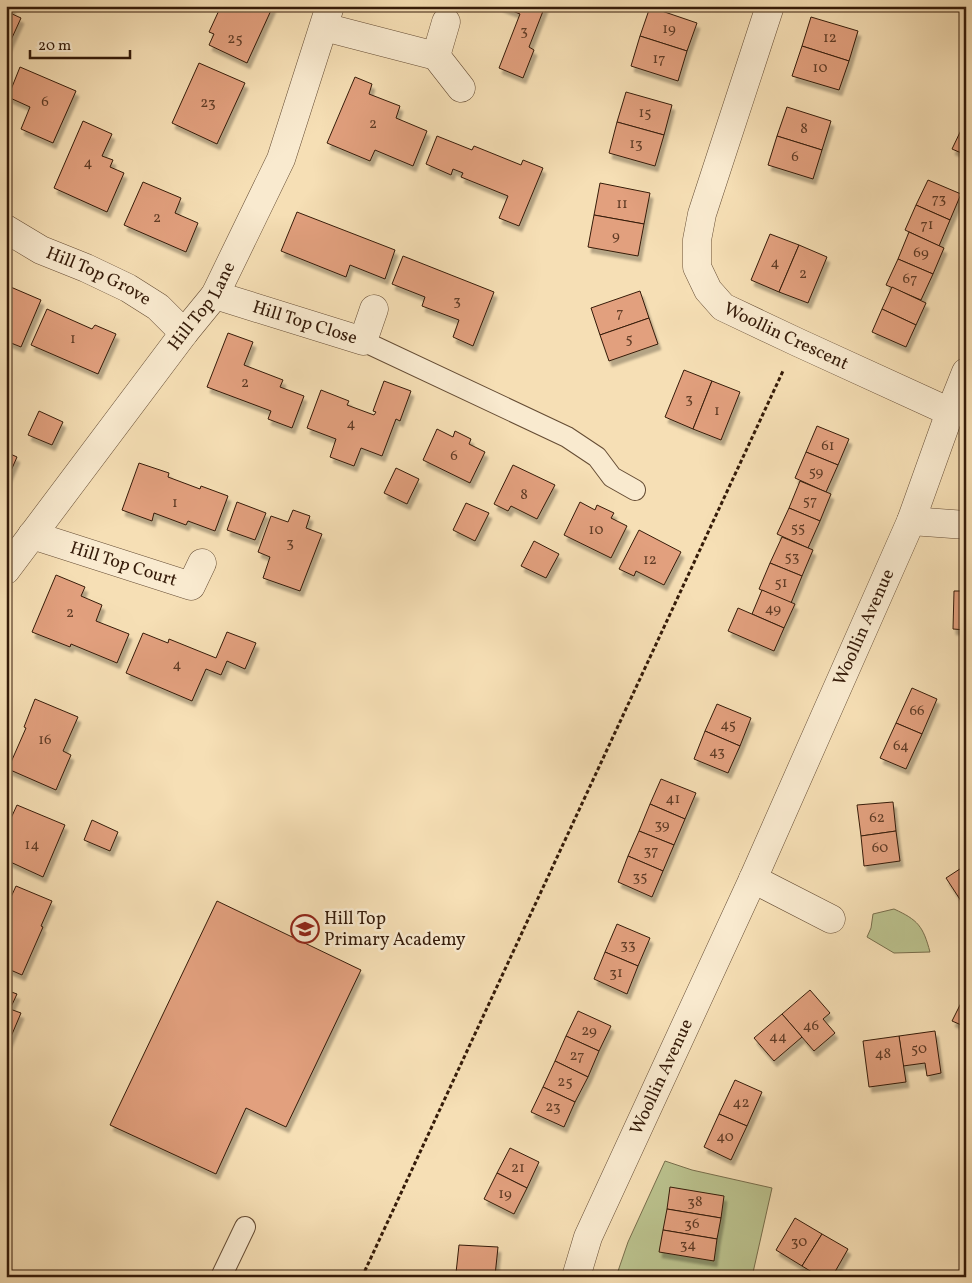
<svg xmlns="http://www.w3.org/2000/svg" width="972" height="1283" viewBox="0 0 972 1283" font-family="Vollkorn,serif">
	<defs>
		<filter id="shadow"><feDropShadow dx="3" dy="5.5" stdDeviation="1" flood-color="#0004"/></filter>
	</defs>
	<rect width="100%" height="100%" fill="#f6dfb5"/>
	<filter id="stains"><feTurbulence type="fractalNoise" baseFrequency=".004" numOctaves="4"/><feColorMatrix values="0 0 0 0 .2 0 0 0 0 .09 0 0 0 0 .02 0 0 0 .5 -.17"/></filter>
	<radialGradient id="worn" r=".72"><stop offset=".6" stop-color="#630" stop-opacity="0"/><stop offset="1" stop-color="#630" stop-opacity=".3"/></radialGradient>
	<!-- green -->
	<g fill="#bbc28e" stroke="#786e4c">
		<path d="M894,909C918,920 923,926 930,952L894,953L867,937L871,928L873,914Z"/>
		<path d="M665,1161L692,1170L772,1188L752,1277H716L698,1273L692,1277H616L628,1242Z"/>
	</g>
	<!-- building -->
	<g fill="#e2a07e" stroke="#351b09" filter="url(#shadow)">
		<path d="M6,6H13L10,13L21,18L6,51Z"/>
		<path d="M221,6H273L247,63L209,45L214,34L209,32Z"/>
		<path d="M500,6H545L529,47L534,50L523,78L499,68L520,14Z"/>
		<path d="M650,7L697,23L687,51L640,36Z"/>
		<path d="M811,17L858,31L849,61L802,46Z"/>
		<path d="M640,36L687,51L678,81L631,66Z"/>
		<path d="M802,46L849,61L839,90L792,76Z"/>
		<path d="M199,63L245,83L217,144L172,123Z"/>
		<path d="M20,67L76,91L53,143L21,129L30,107L8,97Z"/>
		<path d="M355,77L372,84L369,94L400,106L396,118L427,131L413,166L375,150L370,161L327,143Z"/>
		<path d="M626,92L672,105L664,135L617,122Z"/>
		<path d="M787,107L831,121L822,150L777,136Z"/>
		<path d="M83,121L112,134L102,156L113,160L110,167L124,173L107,212L54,188Z"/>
		<path d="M617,122L664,135L655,166L609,153Z"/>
		<path d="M963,126L966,127V155L952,149Z"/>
		<path d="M437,136L472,150L474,146L521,165L523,160L543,168L519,226L499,218L508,196L461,177L463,173L453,169L451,175L426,164Z"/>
		<path d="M777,136L822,150L813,179L768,165Z"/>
		<path d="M928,180L961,194L950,220L916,205Z"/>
		<path d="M143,182L181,198L175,213L198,223L186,252L124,225Z"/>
		<path d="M600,183L650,193L644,224L594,215Z"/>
		<path d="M916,205L950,220L939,246L905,230Z"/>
		<path d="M297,212L395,250L385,279L350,265L346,277L281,251Z"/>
		<path d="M594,215L644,224L638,256L588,247Z"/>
		<path d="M909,232L944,248L933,274L898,259Z"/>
		<path d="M770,234L799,245L779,292L751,280Z"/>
		<path d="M799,245L827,257L808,303L779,292Z"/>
		<path d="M403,256L494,292L473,346L453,337L459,320L422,306L425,297L392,284Z"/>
		<path d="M898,259L933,274L921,300L886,285Z"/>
		<path d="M6,285L41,300L21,347L6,341Z"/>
		<path d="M892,287L926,303L916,325L882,309Z"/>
		<path d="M640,291L649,318L600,335L591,308Z"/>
		<path d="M47,309L92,329L95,325L116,334L98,374L31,345Z"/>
		<path d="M882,309L916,325L906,347L872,332Z"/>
		<path d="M649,318L658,344L609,361L600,335Z"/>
		<path d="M228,333L253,342L244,365L283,380L280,387L304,396L292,428L268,419L271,411L207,387Z"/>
		<path d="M684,370L712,381L693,429L665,417Z"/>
		<path d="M384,381L411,391L400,421L396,419L382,456L361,448L354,466L330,457L336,439L307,428L321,390L349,401L347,405L374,415L376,412L373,411Z"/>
		<path d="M712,381L740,392L721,440L693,429Z"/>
		<path d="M39,411L63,422L52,445L28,435Z"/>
		<path d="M817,426L849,439L838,465L806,452Z"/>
		<path d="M437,429L453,437L455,431L471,439L469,444L485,452L470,483L423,460Z"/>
		<path d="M6,452L17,457L6,482Z"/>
		<path d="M806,452L838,465L826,492L795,478Z"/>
		<path d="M139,463L169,473L168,477L200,489L201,486L228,496L215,531L188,521L186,525L154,513L152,521L122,510Z"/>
		<path d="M513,465L555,485L537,519L511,506L508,511L494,504Z"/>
		<path d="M396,468L419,479L407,504L384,493Z"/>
		<path d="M800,481L831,494L820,521L789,508Z"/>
		<path d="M237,502L266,513L255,540L227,530Z"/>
		<path d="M580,502L595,510L597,505L614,513L611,518L627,526L611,558L564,535Z"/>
		<path d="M466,503L489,513L475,541L453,530Z"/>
		<path d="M789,508L820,521L808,548L777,534Z"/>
		<path d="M293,510L310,516L306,528L322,534L300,591L263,578L270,557L258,552L271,516L288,522Z"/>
		<path d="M639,530L681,552L664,585L636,571L634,576L619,569Z"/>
		<path d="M782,537L813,550L802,576L770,563Z"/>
		<path d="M534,541L559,554L546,578L521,566Z"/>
		<path d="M770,563L802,576L791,603L759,589Z"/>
		<path d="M56,575L85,587L81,596L102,605L96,621L129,634L117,663L71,644L70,647L32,632Z"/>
		<path d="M762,590L795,604L784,628L752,614Z"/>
		<path d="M954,591H966V630L953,629Z"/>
		<path d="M738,608L784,628L774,651L728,631Z"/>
		<path d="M227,632L256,643L245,669L227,661L221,675L206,669L192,701L126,673L143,633L168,643L169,639L216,658Z"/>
		<path d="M912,688L937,699L922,734L896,723Z"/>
		<path d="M35,699L78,717L63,751L71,755L56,790L8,769L26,728L24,727Z"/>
		<path d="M717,704L751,718L740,746L705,731Z"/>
		<path d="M896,723L922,734L906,769L880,758Z"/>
		<path d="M705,731L740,746L728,773L694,759Z"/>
		<path d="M661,779L696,793L685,819L650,804Z"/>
		<path d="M893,802L896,831L861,836L857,805Z"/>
		<path d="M650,804L685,819L674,845L639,831Z"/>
		<path d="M17,805L65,825L43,877L6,860V829Z"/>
		<path d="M92,820L118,832L110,851L84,840Z"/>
		<path d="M639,831L674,845L663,871L628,856Z"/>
		<path d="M896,831L900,861L864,866L861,836Z"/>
		<path d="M628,856L663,871L652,897L618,882Z"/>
		<path d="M966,865V902L963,904L946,878Z"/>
		<path d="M16,886L52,901L41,926L43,927L22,975L6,968V916L8,912L6,908Z"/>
		<path d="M217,901L361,970L286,1127L246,1108L216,1174L110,1125Z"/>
		<path d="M617,924L650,938L638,966L605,952Z"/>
		<path d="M605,952L638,966L627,994L594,979Z"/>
		<path d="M6,990L17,994L10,1009L21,1013L7,1046Z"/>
		<path d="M810,990L830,1013L823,1019L835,1033L814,1051L782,1014Z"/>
		<path d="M966,993V1027L952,1021Z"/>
		<path d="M578,1011L611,1026L599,1051L566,1036Z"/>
		<path d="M782,1014L802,1037L774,1061L754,1038Z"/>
		<path d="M935,1031L941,1073L927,1076L925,1063L903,1066L899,1036Z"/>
		<path d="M566,1036L599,1051L588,1077L555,1061Z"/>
		<path d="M899,1036L906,1082L869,1087L863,1041Z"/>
		<path d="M555,1061L588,1077L575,1102L543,1087Z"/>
		<path d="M735,1080L762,1092L747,1126L719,1114Z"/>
		<path d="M543,1087L575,1102L564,1127L531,1112Z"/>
		<path d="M719,1114L747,1126L731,1160L704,1147Z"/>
		<path d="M510,1148L539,1162L527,1188L497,1173Z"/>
		<path d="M497,1173L527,1188L514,1214L484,1199Z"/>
		<path d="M670,1187L724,1196L721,1218L667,1209Z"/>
		<path d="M667,1209L721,1218L717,1239L663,1230Z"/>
		<path d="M795,1218L822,1234L802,1266L776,1250Z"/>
		<path d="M663,1230L717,1239L714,1261L659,1252Z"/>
		<path d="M822,1234L848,1249L832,1277H820L802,1266Z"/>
		<path d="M459,1245L498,1247L495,1276L456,1273Z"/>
		<path d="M456,1273L495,1276V1277H456Z"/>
	</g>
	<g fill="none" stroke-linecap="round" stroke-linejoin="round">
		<defs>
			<g id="service">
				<path d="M363,341L567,437L597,457L612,477L635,490"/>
				<path d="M221,1277L245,1227"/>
			</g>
			<g id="minor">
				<path id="s1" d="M770,6L702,214L697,240V267L708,290L723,307L797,342L950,412"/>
				<path d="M324,27L436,56L461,88"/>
				<path d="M436,56L446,22"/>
				<path id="s2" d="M6,229L41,250L86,268L128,288L158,307L184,333"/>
				<path id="s3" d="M215,295L363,341L374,309"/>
				<path d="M911,521L966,525"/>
				<path id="s4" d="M32,535L191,586L202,563"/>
				<path id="s5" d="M6,570L184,333L215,295L281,159L330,6"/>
				<path d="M753,879L831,919"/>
				<path id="s6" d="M576,1277L588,1237L753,879L911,521L950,412L966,372"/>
			</g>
		</defs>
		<!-- service casing -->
		<use href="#service" stroke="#654c34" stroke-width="22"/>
		<!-- minor casing -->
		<use href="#minor" stroke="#654c34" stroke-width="29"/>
		<!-- path -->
		<path stroke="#351b09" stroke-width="3" stroke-dasharray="4 2.5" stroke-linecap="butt" d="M362,1277L783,371"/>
		<!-- service -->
		<use href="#service" stroke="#f9eacf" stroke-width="20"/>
		<!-- minor -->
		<use href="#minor" stroke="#f9eacf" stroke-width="28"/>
	</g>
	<!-- icons -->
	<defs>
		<symbol id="school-ring" viewBox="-11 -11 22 22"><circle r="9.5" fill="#f9eacf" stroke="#8f2418" stroke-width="1.5"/><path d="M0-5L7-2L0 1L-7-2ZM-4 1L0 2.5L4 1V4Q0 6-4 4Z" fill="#8f2418"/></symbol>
	</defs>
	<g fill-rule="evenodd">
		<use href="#school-ring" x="289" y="913" width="32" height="32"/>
	</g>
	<g text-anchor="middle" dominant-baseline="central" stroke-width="5" stroke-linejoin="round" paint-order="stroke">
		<!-- number labels -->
		<g font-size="15" fill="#603c26">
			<text x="669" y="29">19</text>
			<text x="524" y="31">3</text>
			<text x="830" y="38">12</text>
			<text x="235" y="39">25</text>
			<text x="659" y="59">17</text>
			<text x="820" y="68">10</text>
			<text x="45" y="102">6</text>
			<text x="208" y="103">23</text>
			<text x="645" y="113">15</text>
			<text x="373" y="124">2</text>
			<text x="804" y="129">8</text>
			<text x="636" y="144">13</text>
			<text x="795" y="157">6</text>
			<text x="88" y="163">4</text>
			<text x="939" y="199">73</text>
			<text x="622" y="204">11</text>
			<text x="157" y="218">2</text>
			<text x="927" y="225">71</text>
			<text x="616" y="236">9</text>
			<text x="921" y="253">69</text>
			<text x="775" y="263">4</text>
			<text x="803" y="274">2</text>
			<text x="910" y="279">67</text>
			<text x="457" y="301">3</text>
			<text x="620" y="313">7</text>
			<text x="73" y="339">1</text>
			<text x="629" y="339">5</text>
			<text x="245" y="383">2</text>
			<text x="689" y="399">3</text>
			<text x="717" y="411">1</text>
			<text x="351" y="424">4</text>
			<text x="828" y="446">61</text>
			<text x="454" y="456">6</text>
			<text x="816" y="472">59</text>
			<text x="524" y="495">8</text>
			<text x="810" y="501">57</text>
			<text x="175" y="503">1</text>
			<text x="798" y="528">55</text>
			<text x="596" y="530">10</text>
			<text x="290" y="543">3</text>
			<text x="792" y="557">53</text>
			<text x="650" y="560">12</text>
			<text x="781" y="583">51</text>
			<text x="773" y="609">49</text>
			<text x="70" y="613">2</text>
			<text x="177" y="665">4</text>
			<text x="917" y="711">66</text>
			<text x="728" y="725">45</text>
			<text x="45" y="740">16</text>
			<text x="901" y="746">64</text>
			<text x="717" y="752">43</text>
			<text x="673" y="799">41</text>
			<text x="877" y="818">62</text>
			<text x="662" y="825">39</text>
			<text x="32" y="845">14</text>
			<text x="880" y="848">60</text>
			<text x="651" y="851">37</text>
			<text x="640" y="877">35</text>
			<text x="628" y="945">33</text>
			<text x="616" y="973">31</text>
			<text x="811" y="1026">46</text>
			<text x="589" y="1031">29</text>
			<text x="778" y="1037">44</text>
			<text x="919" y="1049">50</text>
			<text x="883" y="1054">48</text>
			<text x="577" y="1056">27</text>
			<text x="565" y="1082">25</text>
			<text x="741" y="1103">42</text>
			<text x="553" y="1107">23</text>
			<text x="725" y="1137">40</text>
			<text x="518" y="1168">21</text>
			<text x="505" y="1194">19</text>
			<text x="695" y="1202">38</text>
			<text x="692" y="1224">36</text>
			<text x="799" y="1242">30</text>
			<text x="688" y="1245">34</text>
		</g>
		<!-- street labels -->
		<g font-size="18" fill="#351b09" stroke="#f9eacf">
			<text stroke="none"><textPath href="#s2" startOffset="104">Hill Top Grove</textPath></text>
			<text stroke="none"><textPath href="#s5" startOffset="329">Hill Top Lane</textPath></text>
			<text stroke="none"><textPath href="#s3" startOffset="94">Hill Top Close</textPath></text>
			<text stroke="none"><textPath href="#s1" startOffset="390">Woollin Crescent</textPath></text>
			<text stroke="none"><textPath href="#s4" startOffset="96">Hill Top Court</textPath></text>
			<text stroke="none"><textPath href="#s6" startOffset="711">Woollin Avenue</textPath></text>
			<text stroke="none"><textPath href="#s6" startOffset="218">Woollin Avenue</textPath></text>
		</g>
		<!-- poi labels -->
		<g font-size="18" fill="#351b09" stroke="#f9eacf" text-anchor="start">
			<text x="324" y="919">Hill Top<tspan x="324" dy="21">Primary Academy</tspan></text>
		</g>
	</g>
	<!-- margin -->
	<rect width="972" height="1283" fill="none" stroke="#f6dfb5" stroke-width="25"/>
	<rect x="8" y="8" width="957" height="1268" fill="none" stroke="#351b09" stroke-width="2.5"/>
	<rect x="12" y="12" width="947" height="1258" fill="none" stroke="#351b09"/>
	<!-- scale -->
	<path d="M30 50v8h100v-8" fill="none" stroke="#351b09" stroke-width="2.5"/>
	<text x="38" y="50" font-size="15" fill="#351b09" stroke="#f9eacf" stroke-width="4" paint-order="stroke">20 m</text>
	<rect width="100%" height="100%" filter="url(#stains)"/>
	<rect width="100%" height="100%" fill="url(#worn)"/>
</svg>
